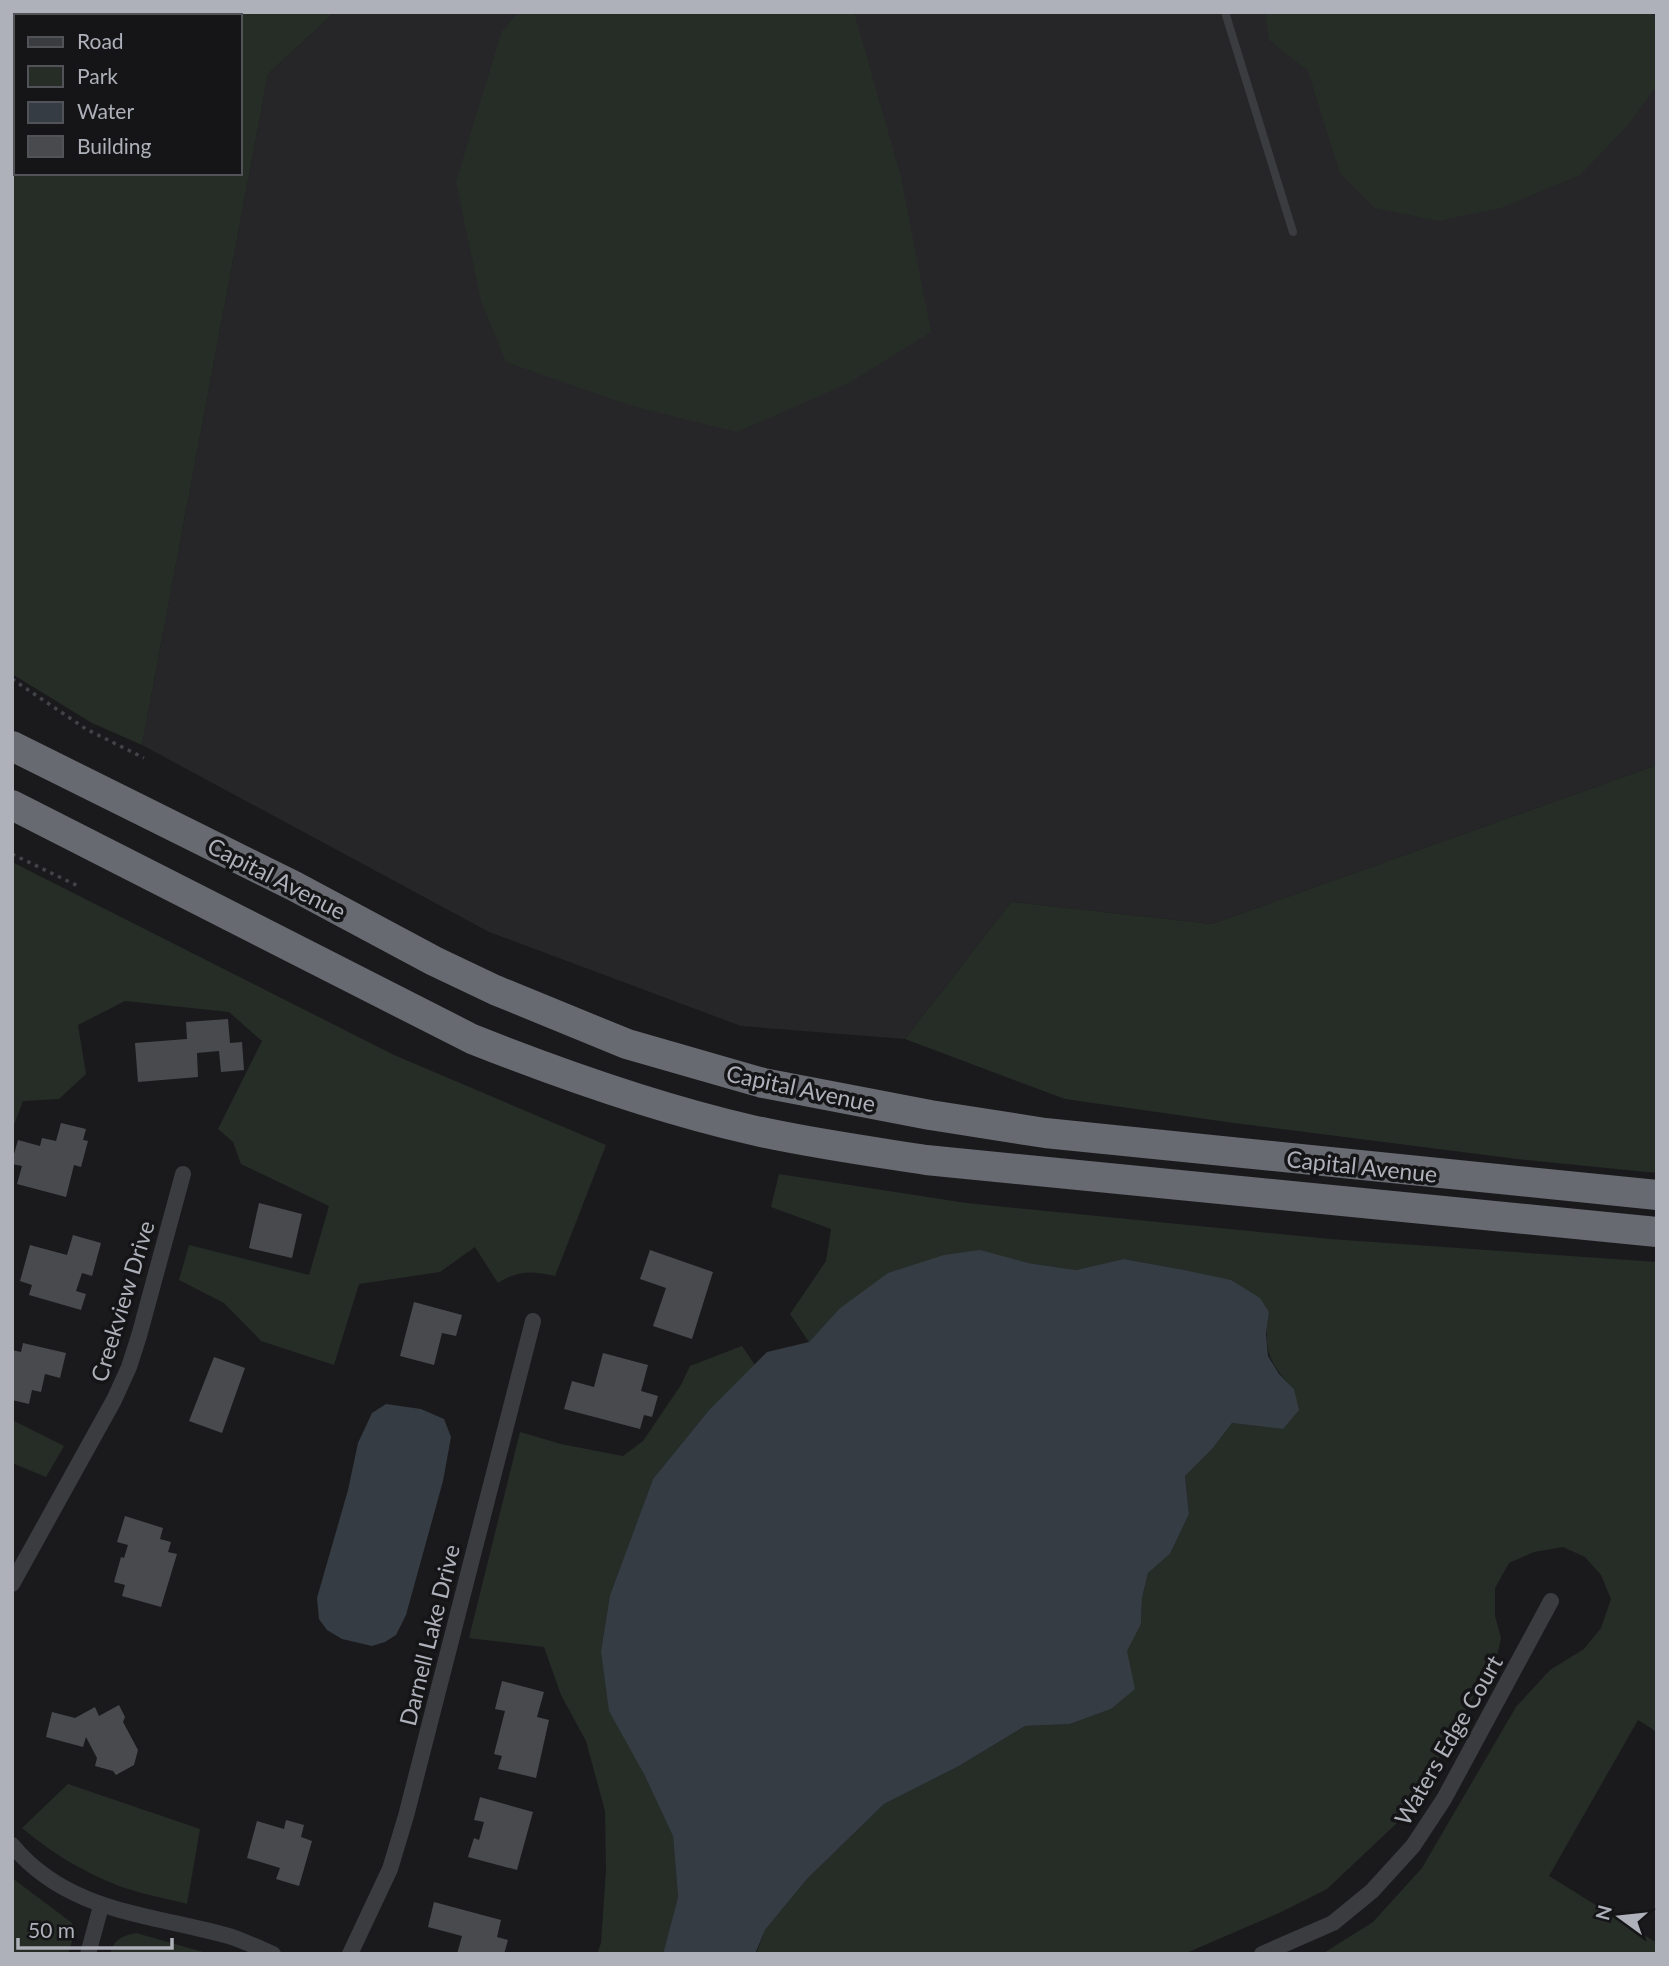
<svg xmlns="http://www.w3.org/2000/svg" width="1669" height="1966" viewBox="0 0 1669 1966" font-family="Lato,sans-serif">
	<rect width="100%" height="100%" fill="#1a1a1c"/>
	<!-- built -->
	<path fill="#262628" d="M335,12H1657V765L1212,924L1011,902L905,1039L741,1026L489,932L142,745L268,74Z"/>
	<!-- green -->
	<g fill="#262d27" fill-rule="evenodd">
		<path d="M12,12H335L268,74L142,745L92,723L12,674ZM16,16H240V173H16Z"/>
		<path d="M519,12H854L901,177L931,332L849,383L737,432L632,406L506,362L481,301L456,182L502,31Z"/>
		<path d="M1265,12H1649L1657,20V85L1628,125L1580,175L1501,208L1438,221L1375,208L1340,173L1308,71L1269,40Z"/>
		<path d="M1657,765V1173L1517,1159L1234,1123L1065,1099L905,1039L1011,902L1212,924Z"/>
		<path d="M12,862L394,1055L606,1145L555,1276C532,1271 518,1270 498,1283L475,1247L440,1272L359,1284L334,1365L261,1341L224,1303L179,1280L189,1245L309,1275L329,1206L241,1164L233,1142L218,1129L262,1041L229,1012L125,1001L78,1025L86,1074L59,1099L23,1101L12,1130Z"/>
		<path d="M779,1174L966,1203L1330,1239L1657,1262V1732L1638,1720L1549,1876L1657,1943V1954H1322L1373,1922L1422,1868L1516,1707L1550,1670L1584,1649L1601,1628L1611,1599L1601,1575L1585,1557L1563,1547L1534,1552L1509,1563L1495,1588V1616L1501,1638L1497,1656L1424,1783L1398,1822L1327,1889L1279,1913L1184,1954H756L765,1930L807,1879L884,1804L959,1766L1025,1726L1070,1724L1111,1709L1126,1651L1141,1624L1142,1598L1148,1573L1170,1554L1189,1514L1185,1476L1213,1448L1232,1423L1283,1429L1294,1389C1268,1363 1263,1349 1269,1312L1179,1269L1125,1259L1076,1270L1028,1263L839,1309L809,1342L790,1314L826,1261L831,1229L771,1207Z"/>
		<path d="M742,1346L755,1365L709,1410L653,1479L610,1595L601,1651L644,1774L673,1835L678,1897L663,1954H597L601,1943L606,1870L605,1811L586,1741L561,1695L544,1647L469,1638L520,1432L561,1444L623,1456L643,1441L681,1385L690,1366Z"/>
		<path d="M12,1420L64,1446L46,1477L12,1463Z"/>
		<path d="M68,1784L200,1829L187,1904C165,1898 141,1894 119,1886C83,1872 52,1853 22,1828Z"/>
		<path d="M12,1878L72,1923L74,1935L68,1954H12Z"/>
		<path d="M136,1933L210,1954H110C114,1939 122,1936 136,1933Z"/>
	</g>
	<!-- water -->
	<g fill="#353c43">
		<path d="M980,1250L1028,1263L1076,1270L1124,1259L1179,1269L1231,1280L1260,1298L1269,1312L1266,1334L1268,1356L1279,1374L1294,1389L1299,1410L1283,1429L1232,1423L1213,1448L1185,1476L1189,1514L1170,1554L1148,1573L1142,1598L1141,1624L1127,1651L1135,1689L1111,1709L1070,1724L1025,1726L959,1766L884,1804L807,1879L765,1930L755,1954H663L678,1897L673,1836L644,1774L609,1711L601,1651L610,1595L653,1479L709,1410L767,1352L809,1342L839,1309L888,1273L944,1255Z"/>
		<path d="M386,1404L421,1409L444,1419L451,1437L443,1481L406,1615L396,1635L385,1642L372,1646L342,1639L327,1630L319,1619L317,1598L348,1490L358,1443L372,1413Z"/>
	</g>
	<!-- building -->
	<g fill="#494a4e">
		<path d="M228,1019L230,1043L242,1042L244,1070L221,1072L219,1051L197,1053L198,1077L138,1082L135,1043L187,1039L186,1022Z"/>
		<path d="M61,1123L86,1129L83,1140L88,1141L81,1167L74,1165L66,1197L17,1184L22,1166L12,1164V1161L18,1140L40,1146L42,1138L56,1141Z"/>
		<path d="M259,1203L302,1214L292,1258L249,1248Z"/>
		<path d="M73,1235L101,1243L92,1276L82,1273L76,1291L86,1294L81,1310L29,1295L32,1285L20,1281L30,1245L67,1255Z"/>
		<path d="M650,1250L713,1272L692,1339L653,1326L666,1288L640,1279Z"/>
		<path d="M414,1302L462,1315L456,1336L442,1333L434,1365L400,1356Z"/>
		<path d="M23,1343L66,1353L60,1378L45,1374L41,1392L32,1390L29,1404L12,1400V1350L21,1352Z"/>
		<path d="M603,1353L648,1365L641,1391L658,1396L652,1417L644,1415L640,1429L564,1409L572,1381L594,1387Z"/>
		<path d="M214,1357L245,1368L222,1433L189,1421Z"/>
		<path d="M125,1516L163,1528L160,1539L171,1542L168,1552L177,1554L161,1607L122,1596L125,1585L114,1582L121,1557L124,1558L128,1545L117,1542Z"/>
		<path d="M502,1681L544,1692L537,1717L549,1720L536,1778L498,1769L502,1756L494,1754L505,1711L495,1709Z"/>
		<path d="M119,1705L125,1717L123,1722L138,1750L134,1765L116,1775L113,1771L95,1766L97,1758L86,1737L83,1747L46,1737L52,1712L75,1718L95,1707L99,1716Z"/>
		<path d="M480,1797L533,1812L517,1870L468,1857L474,1838L479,1840L484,1822L474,1820Z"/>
		<path d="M286,1820L304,1825L301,1837L312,1841L299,1886L276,1879L280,1868L247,1858L257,1821L284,1829Z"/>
		<path d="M434,1902L501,1920L497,1937L508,1940L504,1954H457L462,1936L428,1927Z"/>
	</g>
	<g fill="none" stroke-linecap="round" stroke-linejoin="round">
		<!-- path -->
		<g stroke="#414347" stroke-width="3.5" stroke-dasharray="3.5 5" stroke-linecap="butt">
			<path d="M12,679L86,729L144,758"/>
			<path d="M12,854L78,886"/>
		</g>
		<!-- lane -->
		<path stroke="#3b3c40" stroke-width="8" d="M1225,12L1293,232"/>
		<!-- street -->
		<g stroke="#3b3c40" stroke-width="16">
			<path d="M12,1584L114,1400L129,1367L139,1336L183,1174"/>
			<path d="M12,1845C69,1914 154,1914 232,1937C246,1942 259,1948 273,1954"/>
			<path d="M88,1954L101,1906"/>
			<path d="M350,1954L390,1869L406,1816L533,1321"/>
			<path d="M1262,1954L1333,1923L1372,1891L1413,1846L1444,1799L1551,1601"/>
		</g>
		<!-- highway -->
		<g stroke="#686a71" stroke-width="30">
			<path d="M12,746L294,886L434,961L495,990L627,1044L763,1083L930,1115L1045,1133L1657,1195"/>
			<path d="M12,805L472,1039C563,1075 656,1108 752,1130C809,1143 868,1151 926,1160L1657,1232"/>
		</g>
	</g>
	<g text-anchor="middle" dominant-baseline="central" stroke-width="7" stroke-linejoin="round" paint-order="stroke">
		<!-- street labels -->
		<g font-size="23" fill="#aeb1ba" stroke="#151517">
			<text transform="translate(277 878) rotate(27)">Capital Avenue</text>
			<text transform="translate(801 1088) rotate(12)">Capital Avenue</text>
			<text transform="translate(1362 1166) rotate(6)">Capital Avenue</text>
			<text transform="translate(122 1301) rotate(-73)">Creekview Drive</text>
			<text transform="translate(429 1635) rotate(-76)">Darnell Lake Drive</text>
			<text transform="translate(1448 1740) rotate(-60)">Waters Edge Court</text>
		</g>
	</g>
	<!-- border -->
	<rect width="1669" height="1966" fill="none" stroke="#aeb1ba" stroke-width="28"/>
	<!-- legend -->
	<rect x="14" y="14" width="228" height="161" fill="#151517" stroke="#525358" stroke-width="2"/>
	<rect x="28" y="37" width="35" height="10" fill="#3b3c40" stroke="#525358" stroke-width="2"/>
	<text x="77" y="49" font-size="21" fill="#aeb1ba">Road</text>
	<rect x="28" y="66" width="35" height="21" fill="#262d27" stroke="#525358" stroke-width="2"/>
	<text x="77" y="84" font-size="21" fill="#aeb1ba">Park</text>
	<rect x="28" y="102" width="35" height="21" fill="#353c43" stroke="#525358" stroke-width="2"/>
	<text x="77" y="119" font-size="21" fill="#aeb1ba">Water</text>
	<rect x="28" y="136" width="35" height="21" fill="#494a4e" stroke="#525358" stroke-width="2"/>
	<text x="77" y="154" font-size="21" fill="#aeb1ba">Building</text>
	<!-- north arrow -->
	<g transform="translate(1620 1917) rotate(285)" stroke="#151517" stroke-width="5" paint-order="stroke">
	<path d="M0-5L12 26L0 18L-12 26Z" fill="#aeb1ba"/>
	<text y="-10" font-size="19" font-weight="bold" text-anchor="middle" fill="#aeb1ba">N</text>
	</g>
	<!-- scale -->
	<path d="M18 1938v10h154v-10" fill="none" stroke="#aeb1ba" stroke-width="3.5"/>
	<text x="28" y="1938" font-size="21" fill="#aeb1ba" stroke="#151517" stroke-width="5" paint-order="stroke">50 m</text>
</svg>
